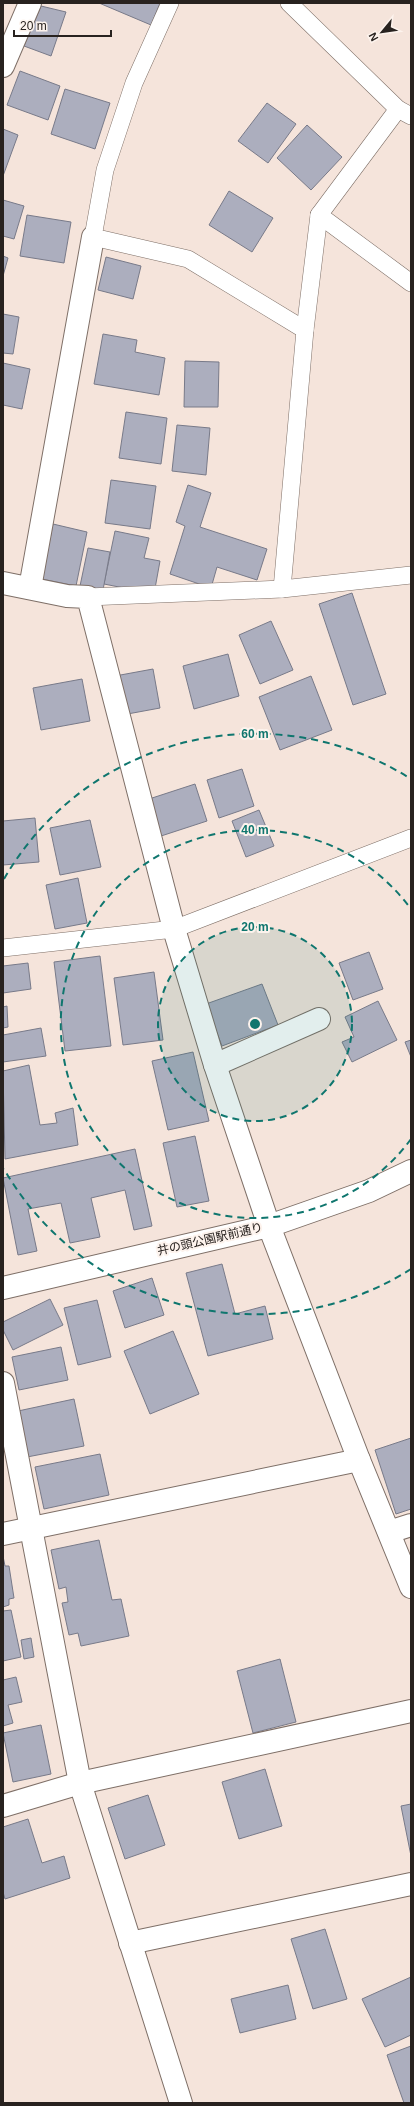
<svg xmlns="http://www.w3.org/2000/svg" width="414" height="2106" viewBox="0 0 414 2106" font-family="Arial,'Noto Sans JP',sans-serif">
	<rect width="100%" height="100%" fill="#f5e4db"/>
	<!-- building -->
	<g fill="#acaebe" stroke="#787a89">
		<path d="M99,3H160L151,25Z"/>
		<path d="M41,6L66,12L51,56L24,46Z"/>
		<path d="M20,71L60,86L48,120L7,105Z"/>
		<path d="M65,89L110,103L95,149L51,134Z"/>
		<path d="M267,103L296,124L268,163L238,141Z"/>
		<path d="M307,125L342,157L311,190L277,158Z"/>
		<path d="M3,129L18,135L3,176Z"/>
		<path d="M229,191L273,218L252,252L209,225Z"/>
		<path d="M3,200L24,206L14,239L3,236Z"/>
		<path d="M27,215L71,222L64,263L20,256Z"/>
		<path d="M3,256L8,258L3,276Z"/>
		<path d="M106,257L141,266L133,299L98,290Z"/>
		<path d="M3,314L19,317L13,354L3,353Z"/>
		<path d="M103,334L137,340L135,352L165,358L159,395L94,384Z"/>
		<path d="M185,361L219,362L218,407H184Z"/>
		<path d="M3,363L30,369L22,409L3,405Z"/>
		<path d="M126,412L167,418L161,464L119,458Z"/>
		<path d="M177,425L210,428L206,475L172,471Z"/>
		<path d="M111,480L156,486L150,529L105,523Z"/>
		<path d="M188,485L211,493L200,527L267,549L257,580L217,567L211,588L170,574L185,526L176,522Z"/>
		<path d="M53,524L87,532L76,586L42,579Z"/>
		<path d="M115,531L149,538L144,558L160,561L154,594L104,584Z"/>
		<path d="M88,548L110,552L103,590L80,586Z"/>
		<path d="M352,593L386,694L353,705L319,604Z"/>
		<path d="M271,621L293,670L260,684L239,635Z"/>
		<path d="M228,654L239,696L194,709L183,666Z"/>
		<path d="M153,669L160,708L122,715L115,676Z"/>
		<path d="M311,676L332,730L280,750L259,697Z"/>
		<path d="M82,679L90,721L41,730L33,688Z"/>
		<path d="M242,769L254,806L219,818L207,780Z"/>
		<path d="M195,784L207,821L158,837L146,800Z"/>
		<path d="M259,810L274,846L246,857L232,821Z"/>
		<path d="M35,818L39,862L3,865V821Z"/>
		<path d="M90,820L101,867L60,875L50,828Z"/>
		<path d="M78,878L87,923L55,929L46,885Z"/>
		<path d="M369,952L383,989L353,1000L339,963Z"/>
		<path d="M100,956L111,1046L65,1051L54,962Z"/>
		<path d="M28,963L31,989L3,993V966Z"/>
		<path d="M154,972L163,1040L123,1045L114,978Z"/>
		<path d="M262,984L278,1025L222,1046L206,1004Z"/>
		<path d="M378,1001L397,1040L352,1062L342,1042L354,1037L345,1017Z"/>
		<path d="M7,1006L8,1027L3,1028V1007Z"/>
		<path d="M41,1028L46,1056L3,1062V1035Z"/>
		<path d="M411,1040V1057L405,1042Z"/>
		<path d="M193,1052L209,1121L168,1130L152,1061Z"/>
		<path d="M29,1065L40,1125L57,1123L55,1113L73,1108L78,1145L5,1159L3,1071Z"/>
		<path d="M195,1136L209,1201L177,1207L163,1143Z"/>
		<path d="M135,1149L152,1226L134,1230L125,1190L91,1198L100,1237L70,1243L61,1203L28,1209L37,1251L18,1255L3,1178Z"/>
		<path d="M222,1264L235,1314L265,1306L273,1339L208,1356L186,1273Z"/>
		<path d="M152,1278L164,1315L125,1328L113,1291Z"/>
		<path d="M50,1299L63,1325L13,1350L3,1330V1322Z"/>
		<path d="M97,1300L111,1357L78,1365L64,1308Z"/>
		<path d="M173,1331L199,1394L150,1414L124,1351Z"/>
		<path d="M61,1347L68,1380L19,1390L12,1357Z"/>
		<path d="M74,1399L84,1446L27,1457L18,1411Z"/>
		<path d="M411,1438V1509L396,1514L375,1450Z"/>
		<path d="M100,1454L109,1495L44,1509L35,1467Z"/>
		<path d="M99,1540L112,1600L121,1599L129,1636L81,1646L78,1633L69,1635L62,1603L68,1602L66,1587L59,1589L51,1550Z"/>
		<path d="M3,1556L5,1566H9L14,1598L9,1599V1605L3,1607Z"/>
		<path d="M11,1610L21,1657L3,1661V1611Z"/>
		<path d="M31,1638L34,1657L24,1659L21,1640Z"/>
		<path d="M280,1659L296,1722L253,1733L237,1671Z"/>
		<path d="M16,1677L22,1702L8,1705L13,1723L3,1726V1680Z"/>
		<path d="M41,1725L51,1774L13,1782L3,1733Z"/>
		<path d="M265,1769L282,1826L239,1839L222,1782Z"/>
		<path d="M148,1795L165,1845L125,1859L108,1808Z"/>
		<path d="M411,1804V1856L401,1806Z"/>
		<path d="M28,1819L42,1863L64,1856L70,1878L5,1899L3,1892V1827Z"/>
		<path d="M325,1929L347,1999L313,2009L291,1939Z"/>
		<path d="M411,1977V2035L385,2047L362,1999Z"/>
		<path d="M288,1985L296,2019L240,2033L231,1999Z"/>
		<path d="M411,2046V2103H404L387,2055Z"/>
	</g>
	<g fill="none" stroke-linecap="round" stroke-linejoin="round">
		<defs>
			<g id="lane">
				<path d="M170,3L134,83L105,170L93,237L188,259L305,330"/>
				<path d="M289,3L398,109L411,116"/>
				<path d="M319,215L411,283"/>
				<path d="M282,589L305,330L319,215L398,109"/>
				<path d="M88,597L282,589L411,575"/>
				<path d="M3,948L174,929L411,838"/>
			</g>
			<g id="street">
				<path d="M3,66L30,3"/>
				<path d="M3,583L67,596L88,597L174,929L215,1065L269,1226L359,1460L411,1587"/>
				<path d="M30,588L93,237"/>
				<path d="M215,1065L319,1019"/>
				<path d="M269,1226L369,1191L411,1171"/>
				<path d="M3,1383L80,1783L181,2103"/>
				<path d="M389,1532L411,1525"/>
				<path d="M3,1534L359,1460"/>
				<path d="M3,1806L80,1783L411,1711"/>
				<path d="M130,1943L411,1884"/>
			</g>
			<path id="secondary" d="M3,1288L269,1226"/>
		</defs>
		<!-- lane casing -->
		<use href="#lane" stroke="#7e6f67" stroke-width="18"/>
		<!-- street casing -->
		<use href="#street" stroke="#7e6f67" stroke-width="24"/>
		<!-- secondary casing -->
		<use href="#secondary" stroke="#7e6f67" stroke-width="24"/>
		<!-- lane -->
		<use href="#lane" stroke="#fff" stroke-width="17"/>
		<!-- street -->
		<use href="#street" stroke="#fff" stroke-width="22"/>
		<!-- secondary -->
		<use href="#secondary" stroke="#fff" stroke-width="22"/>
	</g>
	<!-- distance rings -->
	<circle cx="255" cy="1024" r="97" fill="#0f766e" fill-opacity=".12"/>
	<g fill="none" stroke="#0f766e" stroke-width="2" stroke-dasharray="7 5">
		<circle cx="255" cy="1024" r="97"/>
		<path d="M411 1139A194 194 0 1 1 411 909"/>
		<path d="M411 1269A290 290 0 0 1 4 1169M4 879A290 290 0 0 1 411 779"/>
	</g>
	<g text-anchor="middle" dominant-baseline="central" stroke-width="4" stroke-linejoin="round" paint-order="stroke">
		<!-- street labels -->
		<g font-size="12" fill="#28221f" stroke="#fdf3ed">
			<text transform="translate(210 1239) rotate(-13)">井の頭公園駅前通り</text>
		</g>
	</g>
	<circle cx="255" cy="1024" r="6" fill="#0f766e" stroke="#fdf3ed" stroke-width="2"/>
	<g font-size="12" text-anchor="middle" font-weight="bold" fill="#0f766e" stroke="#fdf3ed" stroke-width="4" stroke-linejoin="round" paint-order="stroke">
		<text x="255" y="738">60 m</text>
		<text x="255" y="834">40 m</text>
		<text x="255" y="931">20 m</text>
	</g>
	<!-- border -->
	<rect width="414" height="2106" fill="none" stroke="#28221f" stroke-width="8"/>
	<!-- north arrow -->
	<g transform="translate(382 32) rotate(241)" stroke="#fdf3ed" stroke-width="3" paint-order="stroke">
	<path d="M0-3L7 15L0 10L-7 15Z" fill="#28221f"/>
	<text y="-6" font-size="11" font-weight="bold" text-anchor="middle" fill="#28221f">N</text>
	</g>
	<!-- scale -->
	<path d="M14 30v6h97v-6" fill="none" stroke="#28221f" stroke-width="2"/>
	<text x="20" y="30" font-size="12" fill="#28221f" stroke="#fdf3ed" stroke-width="3" paint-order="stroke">20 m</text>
</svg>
